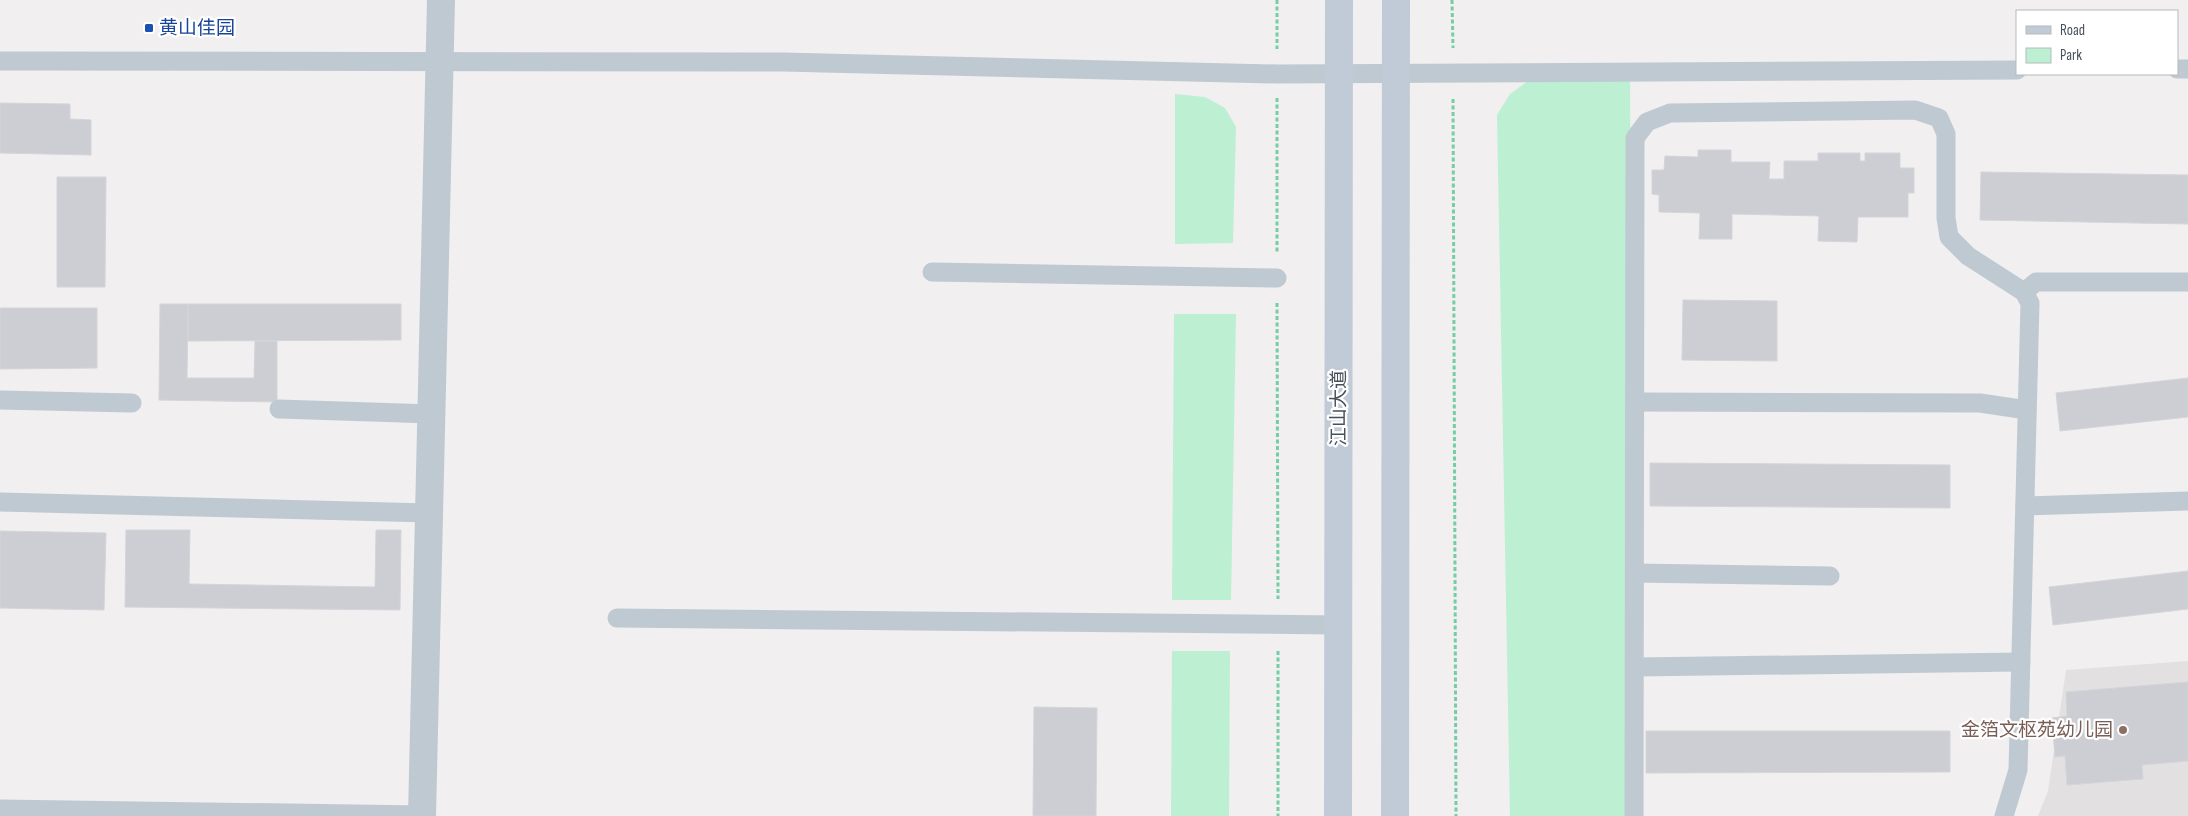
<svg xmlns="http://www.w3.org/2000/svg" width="2188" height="816" viewBox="0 0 2188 816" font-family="'Sofia Sans Condensed','Noto Sans SC',sans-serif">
	<rect width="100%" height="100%" fill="#f1efef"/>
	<!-- education -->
	<path fill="#e2e0e1" d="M2188,661V816H2038L2048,791L2066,670Z"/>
	<!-- green -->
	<g fill="#bdefd3">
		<path d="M1630,68L1633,816H1510L1497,115L1510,94L1528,81Z"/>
		<path d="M1175,94L1205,97L1225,108L1236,127L1233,243L1175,244Z"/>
		<path d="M1174,314H1236L1231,600H1172Z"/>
		<path d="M1172,651H1230L1229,816H1171Z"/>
	</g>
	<!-- building -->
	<g fill="#ccced4" stroke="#d3d5da">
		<path d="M0,103L70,104V119L91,120V155L0,153Z"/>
		<path d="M1698,150H1731V162H1770L1769,179H1784V161H1818V153H1860V161H1865V153H1900V168H1914V193H1908V217H1858L1857,242L1818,241L1819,216L1732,214V239H1699L1700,213L1659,212V195L1652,194V170H1664L1665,156L1698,157Z"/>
		<path d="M1981,172L2188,175V224L1980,220Z"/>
		<path d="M57,177H106L105,287H57Z"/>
		<path d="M1683,300L1777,301V361L1682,360Z"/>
		<path d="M160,304H188L187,378H254L255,341H277V402L159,400Z"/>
		<path d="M188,304H401V340L188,341Z"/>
		<path d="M0,308H97V368L0,369Z"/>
		<path d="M2188,378V417L2060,431L2056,393Z"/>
		<path d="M1650,463L1950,465V508L1650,506Z"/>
		<path d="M126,530H190L189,584L375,587L376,530H401L400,610L125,607Z"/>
		<path d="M0,531L106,533L104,610L0,608Z"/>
		<path d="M2188,571V609L2053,625L2049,587Z"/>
		<path d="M2188,682V761L2142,765L2143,779L2067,785L2065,756L2055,757L2052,718L2067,716L2066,692Z"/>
		<path d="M1034,707L1097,708L1096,816H1033Z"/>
		<path d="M1646,731H1950V772L1646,773Z"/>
	</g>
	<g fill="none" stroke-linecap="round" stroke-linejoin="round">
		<!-- path -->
		<g stroke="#75cda5" stroke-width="3" stroke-dasharray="4 2.5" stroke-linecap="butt">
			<path d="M1277,0V49"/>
			<path d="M1452,0L1453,48"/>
			<path d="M1277,98V252"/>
			<path d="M1453,99L1456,816"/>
			<path d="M1277,303L1278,599"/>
			<path d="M1278,651V816"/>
		</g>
		<!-- lane -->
		<g stroke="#bfc9d1" stroke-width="19">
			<path d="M0,61L783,62L1277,74L2017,70"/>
			<path d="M2177,69H2188"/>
			<path d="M932,272L1277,278"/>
			<path d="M2024,292L2036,282H2188"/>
			<path d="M0,400L132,403"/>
			<path d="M1636,402L1980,403L2027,410"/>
			<path d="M279,409L432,414"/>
			<path d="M0,502L429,513"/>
			<path d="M2025,506L2188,501"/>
			<path d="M1635,573L1830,576"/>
			<path d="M617,618L1339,625"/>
			<path d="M1635,667L2021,662"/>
			<path d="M0,809L422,815"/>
			<path d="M1634,816L1635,138L1647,122L1670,113L1915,110L1939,118L1946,134V218L1949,237L1968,256L2024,292L2030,303L2018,770L2004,816"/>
		</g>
		<!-- street -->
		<path stroke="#bfc9d1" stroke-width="28" d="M422,816L441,0"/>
		<!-- secondary -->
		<g stroke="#c1cbd8" stroke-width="28">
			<path d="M1338,816L1339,0"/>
			<path d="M1395,816L1396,0"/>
		</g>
	</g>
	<!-- markers -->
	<rect fill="#1a4fb4" stroke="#fff" stroke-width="2" x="144" y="23" width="10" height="10" rx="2.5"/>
	<circle fill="#8d6e63" stroke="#fff" stroke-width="2" cx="2123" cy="730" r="5"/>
	<g text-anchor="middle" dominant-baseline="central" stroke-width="4.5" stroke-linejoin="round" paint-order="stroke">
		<!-- transit labels -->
		<g font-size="19" fill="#164399" stroke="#fff" text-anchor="start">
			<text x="159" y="28">黄山佳园</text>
		</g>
		<!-- street labels -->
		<g font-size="19" fill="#47515c" stroke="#fff">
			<text transform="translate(1339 408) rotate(-90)">江山大道</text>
		</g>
		<!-- education labels -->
		<g font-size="19" fill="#785e54" stroke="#fff" text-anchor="end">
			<text x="2113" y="730">金箔文枢苑幼儿园</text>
		</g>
	</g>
	<!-- legend -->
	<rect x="2016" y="10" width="162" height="65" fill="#ffffff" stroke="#b5b9be"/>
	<rect x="2026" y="26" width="25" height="8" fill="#c1cbd8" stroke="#b5b9be"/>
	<text x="2060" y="35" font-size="15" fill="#47515c">Road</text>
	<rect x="2026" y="48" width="25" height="15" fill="#bdefd3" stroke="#b5b9be"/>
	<text x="2060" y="60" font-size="15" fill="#47515c">Park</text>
</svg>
